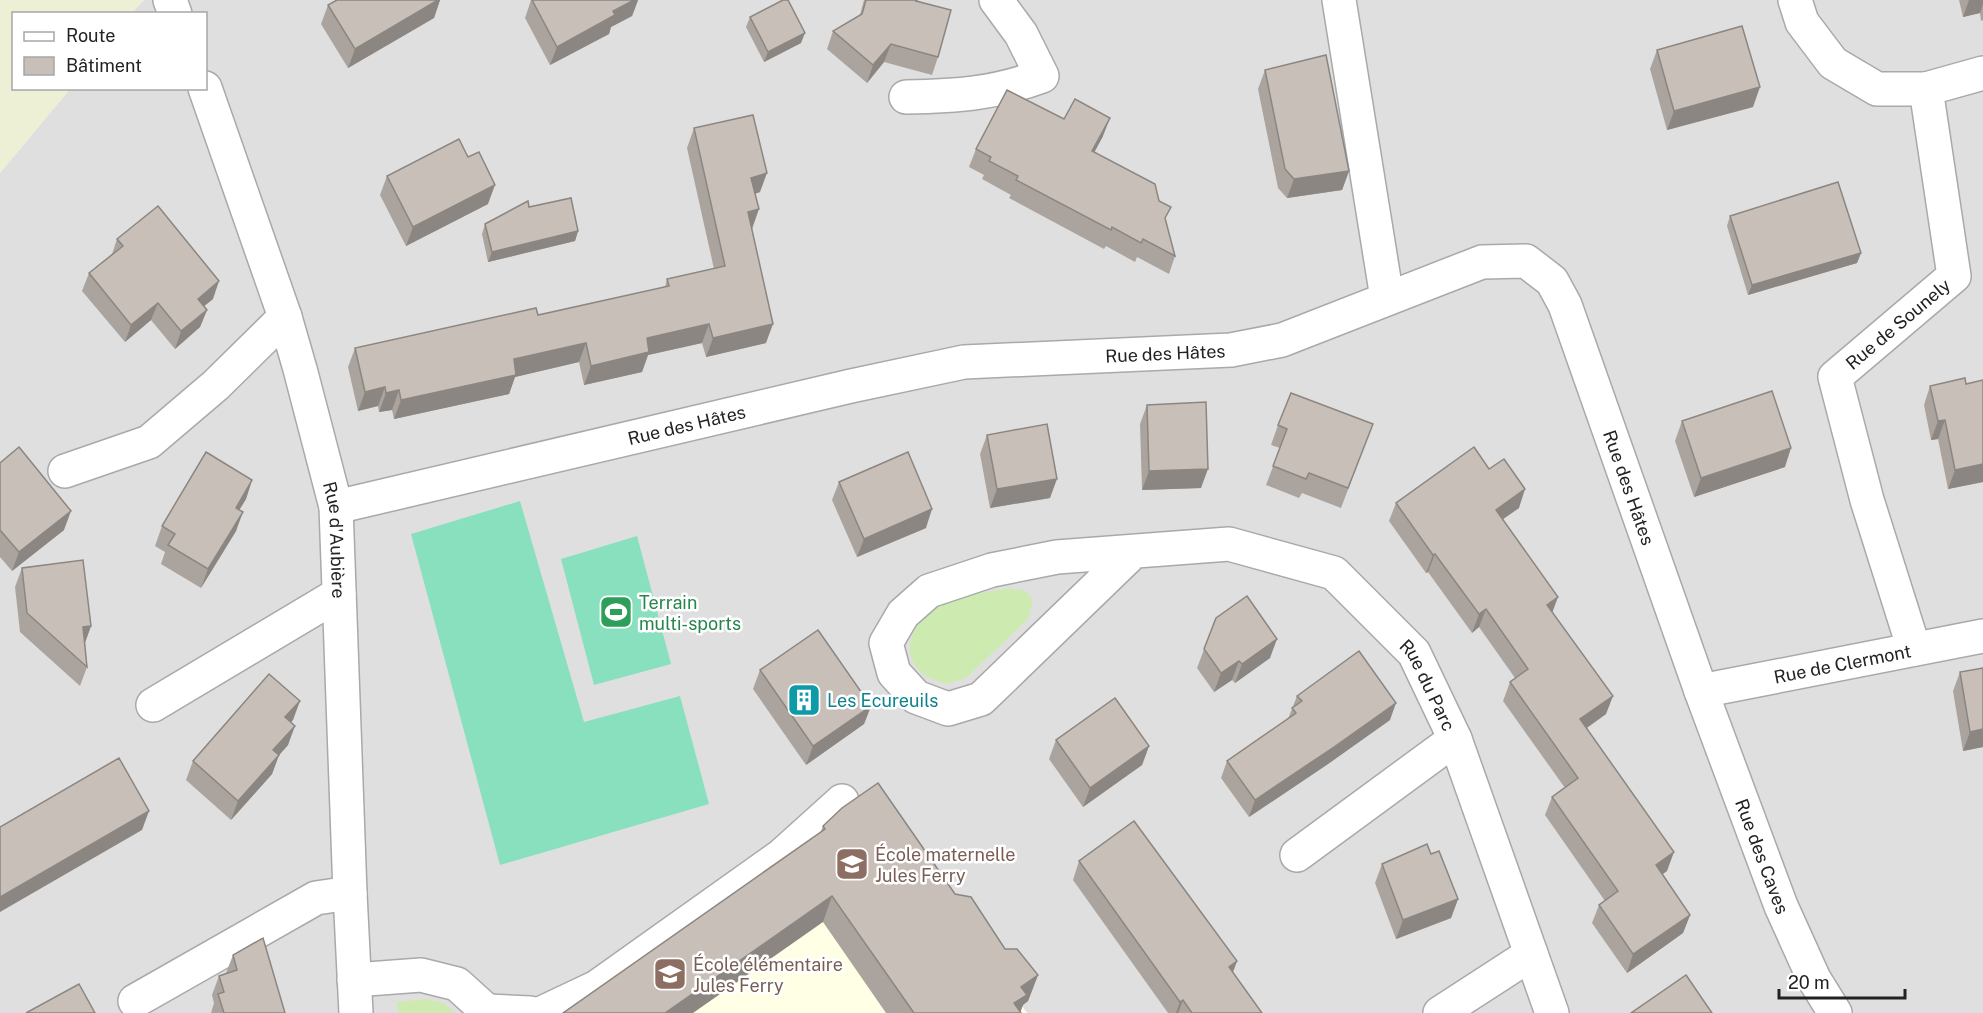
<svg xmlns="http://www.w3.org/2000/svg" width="1983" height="1013" viewBox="0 0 1983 1013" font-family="'Public Sans',sans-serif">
	<rect width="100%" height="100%" fill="#f2efe9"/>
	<!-- residential -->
	<path fill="#e0dfdf" d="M144,0H1983V1013H0V173L70,89L206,88V14L132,13Z"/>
	<!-- education -->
	<path fill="#ffffe5" d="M877,794L1027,1013H575Z"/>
	<!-- farmland -->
	<path fill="#eef0d5" d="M0,0H144L132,13L14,14V88L70,89L0,173Z"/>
	<!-- grass -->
	<g fill="#cdebb0">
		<path d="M1008,588L1026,591L1033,601L1028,619L966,678L946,684C938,681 927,678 921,672C893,647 922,611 949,601C967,594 989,592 1008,588Z"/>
		<path d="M427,999L444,1003L455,1013H398L397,1002Z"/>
	</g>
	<!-- pitch -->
	<g fill="#88e0be">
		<path d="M520,501L584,722L680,696L709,804L500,865L411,534Z"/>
		<path d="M637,536L671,664L594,685L561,559Z"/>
	</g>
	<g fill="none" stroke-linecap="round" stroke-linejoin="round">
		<defs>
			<g id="minor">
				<path d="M170,0L175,14"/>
				<path d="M1339,0L1387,298"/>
				<path d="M1795,0L1802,22L1833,63L1877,89H1926L1954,276L1835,377L1867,500L1914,649"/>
				<path id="s1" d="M205,88L285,317L300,369L336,507L350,893L356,1013"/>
				<path d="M1926,89L1983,73"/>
				<path d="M906,97C957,96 993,94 1042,76L1021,34L996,0"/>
				<path d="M65,471L149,442L216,385L285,317"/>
				<path id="s2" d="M336,507L851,386L964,362L1231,350L1282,340L1482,262L1526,261L1552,281L1565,305L1701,691L1781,906L1814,979L1835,1013"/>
				<path id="s3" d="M1133,552L981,699L948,709L916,697L894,673L886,643L903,614L929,591L992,570L1057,557L1229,544L1334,573L1414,653L1455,739L1552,1013"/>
				<path id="s4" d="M1701,691L1983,636"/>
				<path d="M153,705L339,594"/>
				<path d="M1297,855L1455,739"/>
				<path d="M354,980L421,975L457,984L489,1013"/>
				<path d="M135,1001L316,898L350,893"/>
				<path d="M487,1013L488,1011L530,1013"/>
				<path d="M542,1013L597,987L781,856L842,801"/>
				<path d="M1440,1013L1531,954"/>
			</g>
		</defs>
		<!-- minor casing -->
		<use href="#minor" stroke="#a9a9a9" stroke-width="36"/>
		<!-- minor -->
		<use href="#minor" stroke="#fff" stroke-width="33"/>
	</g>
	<!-- wall -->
	<g fill="#aba49e">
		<path d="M337,0H440L434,18L348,68L321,24L328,5Z"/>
		<path d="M531,0H638L632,16L611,27L609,34L550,65L525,18Z"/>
		<path d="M864,0H917L938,57L932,75L884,62L867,83L827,49L833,31L860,15Z"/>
		<path d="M1959,0H1983V20L1981,21L1980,13L1963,17Z"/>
		<path d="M750,17L801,43L764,62L746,27Z"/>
		<path d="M1657,50L1753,107L1667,130L1650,69Z"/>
		<path d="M1265,70L1349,171L1342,190L1287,198L1278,188L1258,89Z"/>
		<path d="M1064,119L1103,136L1094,152L1166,221L1175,256L1169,274L1137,257L1135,262L1106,246L1104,249L1009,198L1011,195L982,179L984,175L969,167L976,149Z"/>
		<path d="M694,128L760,192L755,194L751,229L766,343L706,357L702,343L648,355L642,372L584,385L579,362L515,377L509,394L394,419L392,410L379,412L378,406L358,411L348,367L355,348L538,315L665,287L667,279L714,269L687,148Z"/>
		<path d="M387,176L488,204L406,246L380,195Z"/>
		<path d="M529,207L578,231L575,241L488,262L482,234L485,224Z"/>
		<path d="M1730,216L1861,253L1857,263L1748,295L1727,226Z"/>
		<path d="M117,239L213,299L204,306L207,310L200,327L175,349L151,320L125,342L82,291L89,273L112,254Z"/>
		<path d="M1930,386L1983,482L1948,489L1938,439L1931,440L1924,405Z"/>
		<path d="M1147,405L1201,488L1142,490L1140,424Z"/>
		<path d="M1682,421L1785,467L1694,497L1675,441Z"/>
		<path d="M1373,424L1341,508L1302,493L1299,498L1266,485L1280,448L1271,445L1278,425Z"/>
		<path d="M987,435L1050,498L990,508L980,454Z"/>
		<path d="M0,463L64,530L12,571L0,557Z"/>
		<path d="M1489,469L1519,508L1502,519L1606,714L1586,728L1667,871L1663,874L1690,915L1683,933L1627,973L1592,923L1599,905L1605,901L1545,815L1552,797L1565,788L1503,701L1510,682L1515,678L1479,627L1472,633L1428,572L1426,573L1389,521L1396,503Z"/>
		<path d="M252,480L246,499L239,510L236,531L201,588L161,564L165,552L155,546L162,526Z"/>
		<path d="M839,482L926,528L857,557L832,500Z"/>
		<path d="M22,568L91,626L85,643L87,667L80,686L20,632L15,587Z"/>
		<path d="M1216,618L1270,658L1235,683L1232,680L1214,692L1197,668Z"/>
		<path d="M1983,668V747L1963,751L1953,691L1960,672Z"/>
		<path d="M760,670L871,706L864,724L806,765L753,689Z"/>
		<path d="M1297,696L1390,720L1328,764L1249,817L1221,778L1227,761L1288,719Z"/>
		<path d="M293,720L291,722L288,745L279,755L272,774L231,820L186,780L193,761Z"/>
		<path d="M1056,740L1149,746L1142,765L1083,807L1049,759Z"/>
		<path d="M823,826L955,894L1005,949L1038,975L1028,1001L1023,1005L1020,1012L1021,1013H886L823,922L821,831Z"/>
		<path d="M1431,854L1458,899L1451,918L1396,939L1375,883L1382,864Z"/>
		<path d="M1079,861L1237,961L1233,972L1262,1013H1168L1073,880Z"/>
		<path d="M233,955L285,1013H211L214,1003L212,995L219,976L226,973Z"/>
	</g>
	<!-- shaded-wall -->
	<g fill="#8b8681">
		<path d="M438,0H440L434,18L348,68L355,49Z"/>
		<path d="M634,0H638L632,16L611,27L609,34L550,65L557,47L613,11Z"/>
		<path d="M1969,0H1983V4L1980,13L1963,17Z"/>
		<path d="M805,33L801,43L764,62L768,52Z"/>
		<path d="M891,44L884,62L867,83L873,65Z"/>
		<path d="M1760,87L1753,107L1667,130L1674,111Z"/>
		<path d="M1110,118L1103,136L1085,170L1092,151Z"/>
		<path d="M1349,171L1342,190L1287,198L1294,179Z"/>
		<path d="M767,173L760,192L744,197L751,178Z"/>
		<path d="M495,185L488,204L406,246L413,227Z"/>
		<path d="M759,209L752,229L741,231L748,212Z"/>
		<path d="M578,231L575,241L488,262L492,252Z"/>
		<path d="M1861,253L1857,263L1748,295L1752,285Z"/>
		<path d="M219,281L213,299L192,316L198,299Z"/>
		<path d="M158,303L151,320L125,342L131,325Z"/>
		<path d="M207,310L200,327L175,349L181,331Z"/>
		<path d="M709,324L702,343L648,355L642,372L584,385L591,366L647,338Z"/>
		<path d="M773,324L766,343L706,357L713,338Z"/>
		<path d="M586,343L579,362L515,377L509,394L394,419L401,400L514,359Z"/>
		<path d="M385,387L378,406L358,411L365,392Z"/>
		<path d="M399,390L392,410L379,412L386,393Z"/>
		<path d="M1945,420L1938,439L1931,440L1938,421Z"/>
		<path d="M1791,448L1785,467L1694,497L1701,478Z"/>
		<path d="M1983,464V482L1948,489L1955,470Z"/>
		<path d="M1208,469L1201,488L1142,490L1149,471Z"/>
		<path d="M1057,479L1050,498L990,508L997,489Z"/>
		<path d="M252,480L246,499L229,527L236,508Z"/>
		<path d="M1525,489L1519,508L1489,529L1496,510Z"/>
		<path d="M932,509L926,528L857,557L864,539Z"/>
		<path d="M71,511L64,530L12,571L19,552Z"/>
		<path d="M243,512L236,531L201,588L208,569Z"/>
		<path d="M1435,554L1428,572L1426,573L1433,555Z"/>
		<path d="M1558,597L1551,616L1547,605Z"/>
		<path d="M1486,609L1479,627L1472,633L1479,614Z"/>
		<path d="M91,626L84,645L83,627Z"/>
		<path d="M1277,639L1270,658L1235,683L1242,664Z"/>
		<path d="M1239,661L1232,680L1214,692L1221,673Z"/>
		<path d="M1613,696L1606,714L1573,738L1580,719Z"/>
		<path d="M300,701L293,720L278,736L285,717Z"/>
		<path d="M1396,703L1390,720L1328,764L1249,817L1255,800Z"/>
		<path d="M871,706L864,724L806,765L813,746Z"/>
		<path d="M295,726L288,745L266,770L273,750Z"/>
		<path d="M1983,729V747L1963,751L1970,732Z"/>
		<path d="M1149,746L1142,765L1083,807L1090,788Z"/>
		<path d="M279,755L272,774L231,820L238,801Z"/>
		<path d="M149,811L142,830L0,912V897Z"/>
		<path d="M1674,852L1667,871L1649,883L1656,865Z"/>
		<path d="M832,896L823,922L693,1013H665Z"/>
		<path d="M1458,899L1451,918L1396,939L1403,920Z"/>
		<path d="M1690,915L1683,933L1627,973L1633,954Z"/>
		<path d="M1237,961L1230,980L1229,967Z"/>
		<path d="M1038,975L1028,1001L1023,1005L1020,1013H1011L1021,987Z"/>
		<path d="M1183,1000L1178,1013H1176L1180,1002Z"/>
	</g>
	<!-- building -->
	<g fill="#c7bfb8" stroke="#8b8681" stroke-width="1.5">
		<path d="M337,0H438L355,49L328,5Z"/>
		<path d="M532,0H634L613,11L615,15L557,47Z"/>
		<path d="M783,0H788L805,33L768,52L750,17Z"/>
		<path d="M866,0H917L916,1L951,10L938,57L891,44L873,65L833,31L862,14Z"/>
		<path d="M1742,26L1760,87L1674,111L1657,50Z"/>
		<path d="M1326,55L1349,171L1294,179L1285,169L1265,70Z"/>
		<path d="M1007,90L1064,119L1075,99L1110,118L1092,151L1155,184L1159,201L1171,207L1165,218L1175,256L1143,239L1141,243L1112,227L1111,230L1016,180L1018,176L989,161L991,157L976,149Z"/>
		<path d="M753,115L767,173L751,178L759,209L748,212L773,324L713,338L709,324L647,338L649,352L591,366L586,343L514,359L516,375L401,400L399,390L386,393L385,387L365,392L355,348L536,308L538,315L669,286L667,279L725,266L694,128Z"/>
		<path d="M459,139L468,157L479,152L495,185L413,227L387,176Z"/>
		<path d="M1838,182L1861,253L1752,285L1730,216Z"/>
		<path d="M571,198L578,231L492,252L485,224L528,201L529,207Z"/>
		<path d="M158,206L219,281L198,299L207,310L181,331L158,303L131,325L89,273L123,246L117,239Z"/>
		<path d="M1965,378L1966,384L1983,380V464L1955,470L1945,420L1938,421L1930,386Z"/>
		<path d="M1772,391L1791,448L1701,478L1682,421Z"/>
		<path d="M1291,393L1373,424L1348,488L1309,473L1306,479L1273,466L1287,429L1278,425Z"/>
		<path d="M1206,402L1208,469L1149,471L1147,405Z"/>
		<path d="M1047,424L1057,479L997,489L987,435Z"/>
		<path d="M19,447L71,511L19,552L0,530V463Z"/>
		<path d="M1474,447L1489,469L1504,459L1525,489L1496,510L1558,597L1547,605L1613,696L1580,719L1674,852L1656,865L1690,915L1633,954L1599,905L1618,891L1552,797L1578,778L1510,682L1528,669L1486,609L1479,614L1435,554L1433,555L1396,503Z"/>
		<path d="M206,452L252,480L236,508L243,512L208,569L168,545L175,534L162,526Z"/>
		<path d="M908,452L932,509L864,539L839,482Z"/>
		<path d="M83,560L91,626L83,627L87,667L27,613L22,568Z"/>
		<path d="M1247,596L1277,639L1242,664L1239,661L1221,673L1204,649L1216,618Z"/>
		<path d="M818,630L871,706L813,746L760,670Z"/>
		<path d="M1359,651L1396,703L1334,747L1255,800L1227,761L1296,713L1292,708L1302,701L1297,696Z"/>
		<path d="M1983,668V729L1970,732L1960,672Z"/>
		<path d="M269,674L300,701L285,717L295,726L273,750L279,755L238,801L193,761Z"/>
		<path d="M1115,698L1149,746L1090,788L1056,740Z"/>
		<path d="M119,758L149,811L0,897V827Z"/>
		<path d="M878,783L955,894L971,897L1005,949H1017L1038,975L1021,987L1027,995L1014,1003L1021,1013H914L832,896L665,1013H563L825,829L823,826L842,808Z"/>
		<path d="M1134,821L1237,961L1229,967L1262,1013H1192L1183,1000L1180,1002L1079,861Z"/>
		<path d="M1427,844L1431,854L1439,851L1458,899L1403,920L1382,864Z"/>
		<path d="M263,938L285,1013H224L218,994L224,992L219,976L237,970L233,955Z"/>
		<path d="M1686,975L1712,1013H1631Z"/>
		<path d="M79,984L95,1013H26Z"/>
	</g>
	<!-- icons -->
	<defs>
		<symbol id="stadium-square" viewBox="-11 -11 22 22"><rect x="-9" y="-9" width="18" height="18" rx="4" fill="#2e9e5b" stroke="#fff"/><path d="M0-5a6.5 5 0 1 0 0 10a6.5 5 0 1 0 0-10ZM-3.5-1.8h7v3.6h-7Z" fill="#fff"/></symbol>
		<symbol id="building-square" viewBox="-11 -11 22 22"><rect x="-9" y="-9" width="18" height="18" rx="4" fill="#0f9aa8" stroke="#fff"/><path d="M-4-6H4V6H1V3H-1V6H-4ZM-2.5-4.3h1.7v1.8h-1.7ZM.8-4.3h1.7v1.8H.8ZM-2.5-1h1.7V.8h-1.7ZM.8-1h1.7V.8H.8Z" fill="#fff"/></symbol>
		<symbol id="school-square" viewBox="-11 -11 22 22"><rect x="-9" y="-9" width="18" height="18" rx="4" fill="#8d6e63" stroke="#fff"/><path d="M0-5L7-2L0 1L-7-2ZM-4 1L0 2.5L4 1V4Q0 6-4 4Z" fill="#fff"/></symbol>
	</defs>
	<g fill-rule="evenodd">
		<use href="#stadium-square" x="597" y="593" width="38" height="38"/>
		<use href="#building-square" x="785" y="681" width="38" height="38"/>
		<use href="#school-square" x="833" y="845" width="38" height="38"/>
		<use href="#school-square" x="651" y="955" width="38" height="38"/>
	</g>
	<g text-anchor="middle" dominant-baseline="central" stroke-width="5" stroke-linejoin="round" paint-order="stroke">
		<!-- street labels -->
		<g font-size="18" fill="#222" stroke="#fff">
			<text transform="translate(1898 324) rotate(-40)">Rue de Sounely</text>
			<text stroke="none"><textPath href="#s2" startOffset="846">Rue des Hâtes</textPath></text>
			<text stroke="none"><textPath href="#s2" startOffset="360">Rue des Hâtes</textPath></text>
			<text stroke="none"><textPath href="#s2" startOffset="1476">Rue des Hâtes</textPath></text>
			<text stroke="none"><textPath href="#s1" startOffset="472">Rue d'Aubière</textPath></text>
			<text stroke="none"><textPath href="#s4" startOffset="144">Rue de Clermont</textPath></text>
			<text stroke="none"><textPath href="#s3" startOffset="974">Rue du Parc</textPath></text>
			<text stroke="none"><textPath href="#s2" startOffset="1868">Rue des Caves</textPath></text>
		</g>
		<!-- leisure labels -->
		<g font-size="18" fill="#27864d" stroke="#fff" text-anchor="start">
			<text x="639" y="602">Terrain<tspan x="639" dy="21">multi-sports</tspan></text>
		</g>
		<!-- culture labels -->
		<g font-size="18" fill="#0d838f" stroke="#fff" text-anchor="start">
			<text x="827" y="700">Les Ecureuils</text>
		</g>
		<!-- education labels -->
		<g font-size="18" fill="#785e54" stroke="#fff" text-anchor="start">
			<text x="875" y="854">École maternelle<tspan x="875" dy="21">Jules Ferry</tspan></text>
			<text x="693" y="964">École élémentaire<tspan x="693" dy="21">Jules Ferry</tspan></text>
		</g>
	</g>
	<!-- legend -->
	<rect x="12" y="12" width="195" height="78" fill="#ffffff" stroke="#a7a7a7" stroke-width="1.5"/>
	<rect x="24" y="32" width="30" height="9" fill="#ffffff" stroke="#a7a7a7" stroke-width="1.5"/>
	<text x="66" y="42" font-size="18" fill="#222222">Route</text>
	<rect x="24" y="57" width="30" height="18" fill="#c7bfb8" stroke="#a7a7a7" stroke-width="1.5"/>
	<text x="66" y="72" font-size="18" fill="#222222">Bâtiment</text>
	<!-- scale -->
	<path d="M1779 989v9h126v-9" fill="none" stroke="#222222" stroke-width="3"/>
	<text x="1788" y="989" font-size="18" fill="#222222" stroke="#ffffff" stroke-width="4.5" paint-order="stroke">20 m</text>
</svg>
